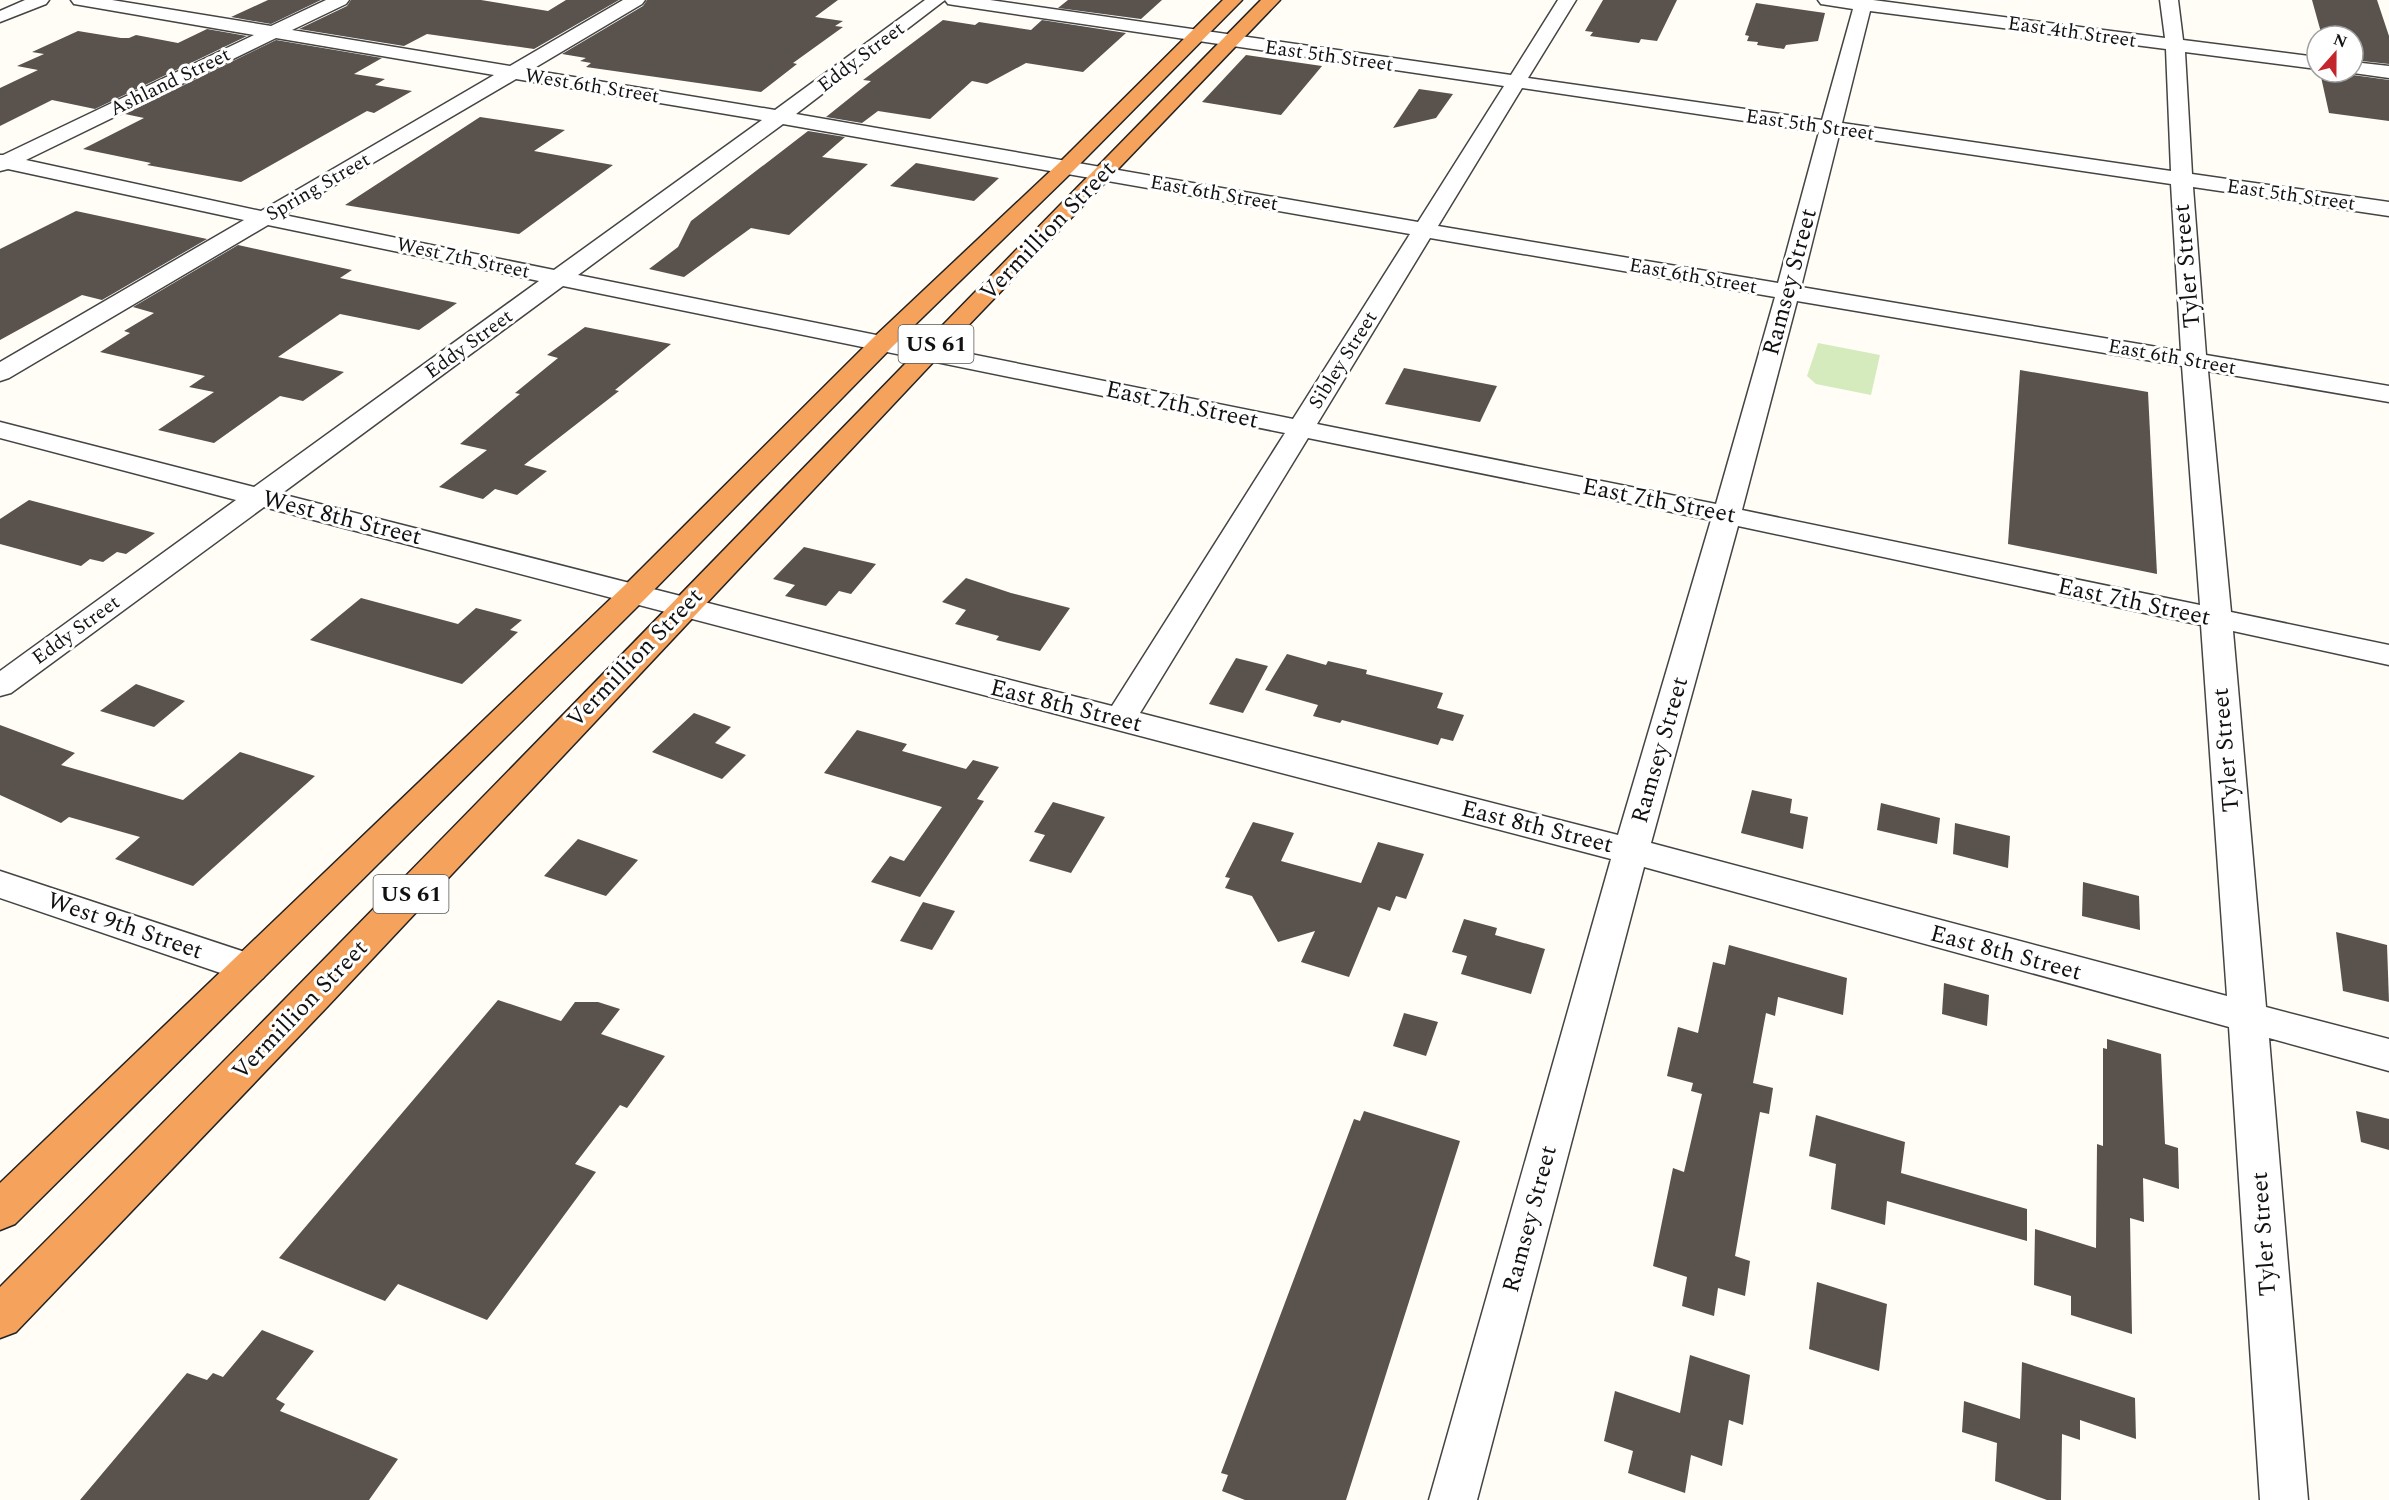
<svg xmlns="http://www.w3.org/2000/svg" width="2389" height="1500" viewBox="0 0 2389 1500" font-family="Spectral,serif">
	<rect width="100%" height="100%" fill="#fffdf5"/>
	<!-- green -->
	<path fill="#d5ebbd" d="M1818,343L1880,355L1871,395L1816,384L1807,376Z"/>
	<!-- building -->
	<g fill="#5a524d">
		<path d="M268,0H321L271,24L231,17Z"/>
		<path d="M351,0H481L548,11L566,0H619L534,49L427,34L404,46L299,29L347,6Z"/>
		<path d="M647,0H838L815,17L843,21L835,26L843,27L793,63L797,64L761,92L586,67L591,63L580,61L586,58L562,54L643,6Z"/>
		<path d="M1068,0H1162L1141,19L1058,8Z"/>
		<path d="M1603,0H1677L1657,41L1641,39L1639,43L1590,36L1593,32L1585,31Z"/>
		<path d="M2312,0H2377L2389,36V64L2353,60V36H2322Z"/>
		<path d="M1756,3L1825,13L1818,41L1786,45L1784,49L1757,45L1758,42L1747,41L1749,36L1745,35Z"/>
		<path d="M943,20L975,25L979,22L1031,30L1042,20L1126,33L1083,72L1026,63L987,84L972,81L930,119L878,111L862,123L826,117L871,81L863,80Z"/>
		<path d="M207,29L247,36L95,109L52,100L0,126V88L38,70L17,66L44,54L32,52L78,31L121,38H129L136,35L178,43Z"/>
		<path d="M276,40L382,58L354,74L385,79L375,85L412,91L374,113L367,111L241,182L147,165L151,163L83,149L144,118L125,114Z"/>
		<path d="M1246,55L1322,66L1281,115L1202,102Z"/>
		<path d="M2331,72L2389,80V121L2329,113L2321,77L2333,79Z"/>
		<path d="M1419,89L1453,94L1436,118L1393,128Z"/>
		<path d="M480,117L565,130L534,151L613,165L519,234L345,205Z"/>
		<path d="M808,131L845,137L822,157L868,164L789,235L751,228L684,277L649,269L678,247L691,221Z"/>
		<path d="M916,163L999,178L974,201L890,186Z"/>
		<path d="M76,211L207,239L102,300L82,295L0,340V249Z"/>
		<path d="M238,245L352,270L340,278L457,303L419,330L340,314L278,357L344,372L303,401L280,396L214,443L158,430L214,392L189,387L205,376L100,352L130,333L124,331L154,313L133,307Z"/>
		<path d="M585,327L671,344L615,390L619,391L524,465L547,471L517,495L495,489L483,499L439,487L487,450L460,444L520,394L515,393L558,358L547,355Z"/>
		<path d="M1404,368L1497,386L1480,422L1385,404Z"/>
		<path d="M2020,370L2148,392L2157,574L2008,544Z"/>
		<path d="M29,500L155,533L126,554L117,552L103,562L90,559L81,566L0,544V519Z"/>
		<path d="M804,547L876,564L851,594L839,591L826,606L785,596L795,585L773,579Z"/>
		<path d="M966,578L1011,593L1070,608L1040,651L996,640L999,636L955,624L966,610L942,602Z"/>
		<path d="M361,598L458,624L476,608L522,620L510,630L518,632L462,684L310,640Z"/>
		<path d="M1287,654L1326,665L1328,661L1367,670L1366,674L1443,693L1437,708L1464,715L1453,741L1441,738L1438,745L1342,720L1340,723L1313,716L1318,705L1265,690Z"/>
		<path d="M1236,658L1268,666L1243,713L1209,704Z"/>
		<path d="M136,684L185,701L154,727L100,711Z"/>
		<path d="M694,713L731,727L715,743L746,755L722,779L652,752Z"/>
		<path d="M0,725L75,753L61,765L183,800L240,752L315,776L193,886L115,859L140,837L69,817L61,823L0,795Z"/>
		<path d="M857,730L907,744L902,751L966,769L973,760L999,767L977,799L984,801L920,897L871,882L890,856L904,861L942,807L824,773Z"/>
		<path d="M1752,790L1792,799L1790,813L1808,817L1803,849L1741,833Z"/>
		<path d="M1053,802L1105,817L1071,873L1029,861L1045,835L1034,832Z"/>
		<path d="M1881,803L1940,818L1937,844L1877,830Z"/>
		<path d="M1253,822L1294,833L1281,861L1361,883L1378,842L1424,854L1406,899L1396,896L1390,911L1378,907L1349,977L1301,962L1315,931L1278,942L1252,896L1225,888L1230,878L1225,877Z"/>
		<path d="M1955,823L2010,836L2008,868L1953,854Z"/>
		<path d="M578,839L638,860L606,896L544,876Z"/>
		<path d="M2083,882L2139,896L2140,930L2082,916Z"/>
		<path d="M923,902L955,911L932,950L900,941Z"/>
		<path d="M1464,919L1497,928L1495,935L1545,949L1531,994L1461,974L1467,956L1452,952Z"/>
		<path d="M2336,932L2387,945L2389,1002L2343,991Z"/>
		<path d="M1729,945L1847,978L1843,1015L1778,997L1775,1016L1766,1013L1753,1083L1773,1088L1769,1114L1760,1112L1735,1256L1750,1261L1745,1296L1718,1288L1714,1316L1682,1306L1687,1277L1653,1266L1673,1168L1684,1172L1702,1094L1691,1091L1693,1083L1667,1076L1678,1027L1698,1033L1713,962L1725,965Z"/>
		<path d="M1944,983L1989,995L1987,1026L1942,1014Z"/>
		<path d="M498,1000L561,1021L575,1002H598L620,1009L601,1034L665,1056L627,1108L620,1105L575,1164L596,1172L487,1320L398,1284L385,1301L279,1258Z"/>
		<path d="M1404,1013L1438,1022L1426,1056L1393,1046Z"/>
		<path d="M2107,1039L2161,1054L2165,1144L2178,1148L2179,1189L2143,1178L2144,1222L2130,1218L2132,1334L2071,1315V1296L2034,1285L2035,1229L2096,1248L2097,1144L2103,1146V1048L2107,1049Z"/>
		<path d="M1364,1111L1460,1141L1346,1500H1245L1222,1491L1228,1475L1221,1473L1354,1119L1360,1121Z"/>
		<path d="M2356,1111L2389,1119V1150L2361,1142Z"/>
		<path d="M1816,1115L1905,1142L1901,1173L2027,1209V1241L1887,1201L1885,1225L1831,1209L1836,1164L1809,1156Z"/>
		<path d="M1817,1282L1887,1304L1879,1371L1809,1349Z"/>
		<path d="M262,1330L314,1351L276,1399L285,1404L280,1411L398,1459L369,1500H80L187,1373L207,1380L213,1373L223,1377Z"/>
		<path d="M1690,1355L1750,1375L1743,1425L1729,1420L1722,1466L1691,1455L1685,1493L1628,1473L1633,1451L1604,1441L1615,1391L1680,1413Z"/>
		<path d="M2022,1362L2135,1398L2136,1439L2080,1420V1440L2062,1434L2061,1500H2047L1995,1481L1997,1443L1962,1432L1964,1401L2020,1419Z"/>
	</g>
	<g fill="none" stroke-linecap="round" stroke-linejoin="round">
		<defs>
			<g id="minor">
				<path d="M25,0H49L46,4L0,22V11Z"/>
				<path d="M71,0H112L271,26L326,0H349L346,4L292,30L510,66L623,0H645L642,4L531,70L775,110L925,0H945L796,114L1418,222L1504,86L954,5L948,4L945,0H990L1511,75L1558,0H1576L1528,78L1822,120L1853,9L1821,4L1818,0H1873L2165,38L2160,0H2178L2183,40L2317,57V69L2185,52L2192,174L2389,202V216L2193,187L2206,355L2389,386V402L2208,371L2231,612L2389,645V665L2233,631L2266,1007L2389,1039V1071L2269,1038L2308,1500H2260L2229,1027L1644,867L1477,1500H1429L1611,859L264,507L11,693L0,696V671L236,500L0,438V422L254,487L539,281L268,225L9,378L0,381V362L244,220L8,169L0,171V155H3L254,35L80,5L74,4ZM1870,11L2166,49L2171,171L1842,123ZM276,38L494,75L261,211L26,160ZM516,79L762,120L554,270L284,215ZM1522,88L1819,132L1778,283L1438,226ZM783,124L1410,234L1293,419L578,275ZM1839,135L2171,184L2181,351L1801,287ZM1430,238L1775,297L1716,504L1317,424ZM563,286L1285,433L1112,706L281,494ZM1797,301L2182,366L2200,605L1742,510ZM1308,438L1711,520L1618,835L1140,713ZM1738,526L2201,625L2227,996L1651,843Z"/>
				<path d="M2353,62L2389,66V78L2346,72H2353Z"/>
				<path d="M0,871L263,958L269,968L263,978L250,983L0,898Z"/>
			</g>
			<g id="highway">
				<path d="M1223,0H1242L1073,171L891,348L646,598L15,1224L0,1230V1183L624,586L873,338L1059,163Z"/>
				<path d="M1261,0H1280L937,358L328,1006L16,1332L0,1338V1287C424,862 840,428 1261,0Z"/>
			</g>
		</defs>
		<!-- minor casing -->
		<use href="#minor" stroke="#444" stroke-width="3"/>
		<!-- highway casing -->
		<use href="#highway" stroke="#222" stroke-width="3"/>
		<!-- minor -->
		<use href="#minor" fill="#fff" fill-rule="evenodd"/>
		<!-- highway -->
		<use href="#highway" fill="#f5a25d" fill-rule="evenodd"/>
	</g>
	<g text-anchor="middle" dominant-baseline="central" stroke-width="6" stroke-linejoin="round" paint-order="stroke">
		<!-- far-street labels -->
		<g font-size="20" fill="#111" stroke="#fff">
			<text transform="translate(2072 32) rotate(8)">East 4th Street</text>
			<text transform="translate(1329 56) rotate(8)">East 5th Street</text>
			<text transform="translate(861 57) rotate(-37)">Eddy Street</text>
			<text transform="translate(170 82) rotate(-26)">Ashland Street</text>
			<text transform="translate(592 86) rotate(9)">West 6th Street</text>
			<text transform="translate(1810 125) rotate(8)">East 5th Street</text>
			<text transform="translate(318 187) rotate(-30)">Spring Street</text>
			<text transform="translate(1214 193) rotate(10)">East 6th Street</text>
			<text transform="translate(2291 195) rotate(8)">East 5th Street</text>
			<text transform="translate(463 258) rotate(12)">West 7th Street</text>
			<text transform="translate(1693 276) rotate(10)">East 6th Street</text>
			<text transform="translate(469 344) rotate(-36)">Eddy Street</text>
			<text transform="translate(2172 357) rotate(10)">East 6th Street</text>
			<text transform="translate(1343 360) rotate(-58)">Sibley Street</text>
			<text transform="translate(76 630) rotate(-36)">Eddy Street</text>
		</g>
		<!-- shield labels -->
		<g fill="#fff" stroke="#585858" stroke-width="1.5">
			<rect x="898.5" y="325" width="75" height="38" rx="4.5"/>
			<rect x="373.5" y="875" width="75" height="38" rx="4.5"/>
		</g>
		<g font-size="22" font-weight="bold" fill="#111">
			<text x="936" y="344">US 61</text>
			<text x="411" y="894">US 61</text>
		</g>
		<!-- street labels -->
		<g font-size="24" fill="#111" stroke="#fff">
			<text transform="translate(1048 231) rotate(-46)">Vermillion Street</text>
			<text transform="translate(2187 266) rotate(-95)">Tyler Street</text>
			<text transform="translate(1790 282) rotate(-75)">Ramsey Street</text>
			<text transform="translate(1182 405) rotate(12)">East 7th Street</text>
			<text transform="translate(1659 501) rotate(11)">East 7th Street</text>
			<text transform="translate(342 518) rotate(14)">West 8th Street</text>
			<text transform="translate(2134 602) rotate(12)">East 7th Street</text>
			<text transform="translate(635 658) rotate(-46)">Vermillion Street</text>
			<text transform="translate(1066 706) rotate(14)">East 8th Street</text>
			<text transform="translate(1660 750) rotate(-74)">Ramsey Street</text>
			<text transform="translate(2226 750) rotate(-95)">Tyler Street</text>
			<text transform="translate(1537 827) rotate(14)">East 8th Street</text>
			<text transform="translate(125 926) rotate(19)">West 9th Street</text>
			<text transform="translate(2006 953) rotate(15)">East 8th Street</text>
			<text transform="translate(300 1010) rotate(-46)">Vermillion Street</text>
			<text transform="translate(1530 1219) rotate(-75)">Ramsey Street</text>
			<text transform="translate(2264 1234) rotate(-94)">Tyler Street</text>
		</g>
	</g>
	<!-- north arrow -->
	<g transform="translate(2335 54) rotate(21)"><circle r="28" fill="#ffffff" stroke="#a0a0a0" stroke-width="1.5"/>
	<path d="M0-4.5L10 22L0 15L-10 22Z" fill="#c4262e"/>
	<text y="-9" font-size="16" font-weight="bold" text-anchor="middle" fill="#111111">N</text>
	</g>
</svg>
